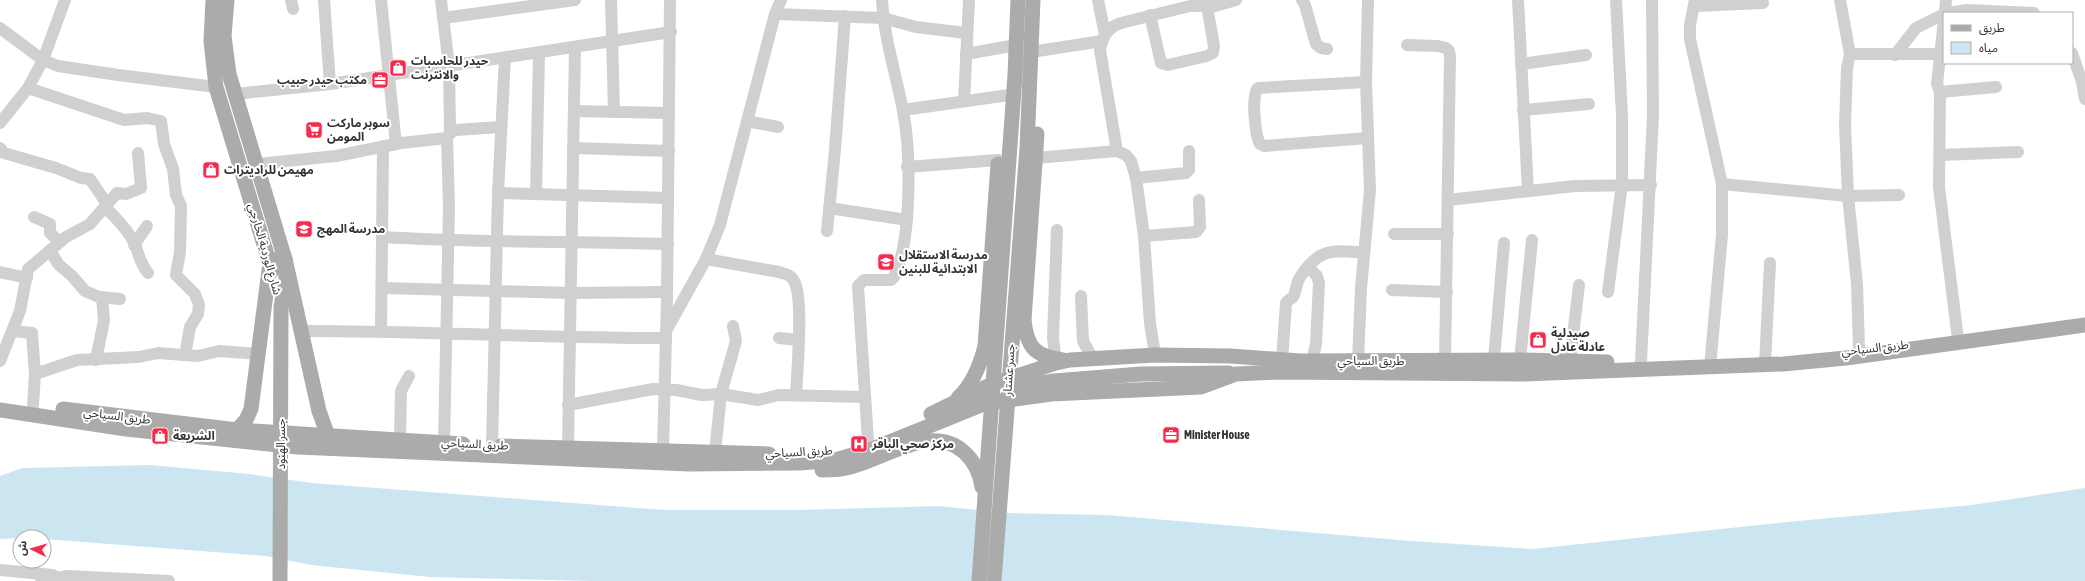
<svg xmlns="http://www.w3.org/2000/svg" width="2085" height="581" viewBox="0 0 2085 581" font-family="'Asap Condensed','Noto Sans Arabic',sans-serif">
	<rect width="100%" height="100%" fill="#fff"/>
	<!-- water -->
	<path fill="#cce6f1" d="M150,465L249,474L312,483L664,510H799L939,506L1007,513L1107,515L1411,541L1533,549L1787,522L1972,505L2085,488V581H592L430,577L311,565L266,556L44,539V537L0,539V476L22,468Z"/>
	<g fill="none" stroke-linecap="round" stroke-linejoin="round">
		<!-- minor -->
		<g stroke="#d0d0d0" stroke-width="12">
			<path d="M291,0L293,9"/>
			<path d="M324,0L330,84"/>
			<path d="M381,0L396,144"/>
			<path d="M441,0L449,66L450,133"/>
			<path d="M611,0L614,112"/>
			<path d="M1098,0L1105,35"/>
			<path d="M1302,0L1305,5L1316,44L1321,48L1327,49"/>
			<path d="M1518,0L1528,191"/>
			<path d="M1695,0L1690,25V39L1722,184V235L1710,367"/>
			<path d="M1840,0L1850,54L1847,68L1845,125L1848,196L1857,284L1859,349"/>
			<path d="M1694,6L1763,3"/>
			<path d="M1945,13L1946,0"/>
			<path d="M1948,13L1967,10L2034,13"/>
			<path d="M775,14L883,18L916,27L966,33"/>
			<path d="M1150,15L1161,63L1168,65L1207,56L1213,53L1214,46L1207,6"/>
			<path d="M443,18L575,0"/>
			<path d="M1944,20L1937,84L1940,92L1939,187L1958,339"/>
			<path d="M0,28L43,60L58,66L118,75L216,87"/>
			<path d="M1407,45L1438,46L1446,48L1449,51L1450,56L1445,361"/>
			<path d="M1031,52L1102,41"/>
			<path d="M2072,53L2082,82L2085,99"/>
			<path d="M966,54L1016,45"/>
			<path d="M1850,54H1940"/>
			<path d="M1895,55L1916,28L1944,14"/>
			<path d="M1521,64L1586,55"/>
			<path d="M1366,82L1258,88C1251,94 1255,135 1260,144L1264,146L1368,138"/>
			<path d="M28,88L124,120L147,118L161,121L164,144L173,169L176,195L181,206L180,252L176,275L195,294L199,305L198,314L190,327L185,355"/>
			<path d="M1940,92L1996,87"/>
			<path d="M235,94L330,84L671,32"/>
			<path d="M964,101L969,0"/>
			<path d="M903,110L1009,95"/>
			<path d="M1523,110L1589,104"/>
			<path d="M574,111L669,113"/>
			<path d="M747,121L778,127"/>
			<path d="M0,123L28,88L43,60L65,0"/>
			<path d="M0,148L4,153L56,168L81,178L90,179L107,204"/>
			<path d="M573,148L669,151"/>
			<path d="M1117,151L1100,50C1102,37 1108,27 1121,23L1190,6H1215L1236,0"/>
			<path d="M1941,155L2018,152"/>
			<path d="M1036,158L1117,151L1126,155L1131,161L1136,178L1144,236L1150,323L1155,355"/>
			<path d="M258,164L336,156L401,143L447,138"/>
			<path d="M907,167L998,160"/>
			<path d="M1136,178L1186,173L1189,170V151"/>
			<path d="M1722,184L1848,196L1899,195"/>
			<path d="M498,193L668,198"/>
			<path d="M536,194L539,52"/>
			<path d="M1448,200L1575,186L1651,185"/>
			<path d="M105,207C116,218 130,232 136,247C140,258 140,263 148,273"/>
			<path d="M829,208L907,220"/>
			<path d="M34,217L50,224V233L60,242"/>
			<path d="M827,231L835,150L845,16"/>
			<path d="M1394,234H1448"/>
			<path d="M1144,236L1196,232L1200,227L1199,200"/>
			<path d="M383,237C478,243 573,241 668,244"/>
			<path d="M134,245L147,226"/>
			<path d="M50,250L58,264L72,276L85,291L99,297L120,299"/>
			<path d="M706,259L779,272C786,274 791,275 794,281C804,297 797,373 796,395"/>
			<path d="M1308,267L1317,276L1319,283L1316,344L1312,361"/>
			<path d="M0,272L27,278"/>
			<path d="M382,288L570,293L667,292"/>
			<path d="M1392,290L1447,292"/>
			<path d="M1608,292L1622,184V116L1616,0"/>
			<path d="M1081,296L1083,341L1093,359"/>
			<path d="M667,329L706,259L720,225L775,14L781,0"/>
			<path d="M13,331L32,333L35,374L33,406"/>
			<path d="M301,331C423,331 544,338 666,338"/>
			<path d="M381,331L383,146"/>
			<path d="M779,338L799,340"/>
			<path d="M96,360L104,320L102,297"/>
			<path d="M1282,360L1286,303C1288,300 1291,299 1293,297C1296,292 1296,285 1299,279C1317,249 1332,249 1364,253"/>
			<path d="M1494,360L1504,243"/>
			<path d="M1520,360L1532,240"/>
			<path d="M0,361L20,311L28,269L66,237L90,224L117,193L126,194L141,188L138,153"/>
			<path d="M1358,361L1361,288L1370,190L1366,82L1368,0"/>
			<path d="M1570,361L1579,285"/>
			<path d="M1641,362L1653,115L1652,0"/>
			<path d="M1056,363L1053,338L1057,230"/>
			<path d="M1765,364L1770,263"/>
			<path d="M35,374L77,360L139,357L158,353L198,356L219,351L259,354"/>
			<path d="M568,405L653,389L676,390L702,395L721,394L758,400L779,395L864,397"/>
			<path d="M400,440L401,391L409,376"/>
			<path d="M868,441L858,286L864,280H891L894,277C912,241 911,151 903,111C896,74 884,38 882,0"/>
			<path d="M444,443L449,208L447,138L450,133L455,130L501,127"/>
			<path d="M492,446L498,193L505,58"/>
			<path d="M568,447L575,48"/>
			<path d="M663,451L667,297L670,0"/>
			<path d="M715,453L721,394L736,341L733,326"/>
			<path d="M0,570L53,575"/>
			<path d="M41,581L67,576L169,581"/>
		</g>
		<!-- major -->
		<g stroke="#ababab" stroke-width="15">
			<path d="M213,0L211,41L216,87L272,271"/>
			<path d="M227,0L224,36L229,74L285,259L286,280L281,307L280,581"/>
			<path d="M1037,134L1024,320C1027,347 1034,356 1063,360"/>
			<path d="M958,398C973,384 980,366 985,346L998,164"/>
			<path d="M1011,400L1022,389L1029,385L1054,381L1141,374L1229,373"/>
			<path d="M63,409L237,430L463,444"/>
			<path d="M0,410L126,429L298,447L689,464L800,463L835,460L870,450L986,403L1051,394L1201,387L1236,374L1278,372L1522,374L1783,364L1846,358L2085,325"/>
			<path d="M931,414L990,385L1056,363L1070,360L1155,355L1230,356L1300,361L1520,360L1607,362"/>
			<path d="M237,430L246,420L251,409L270,263L279,258L285,259L319,411L328,436"/>
			<path d="M501,446L769,454"/>
			<path d="M822,470C830,470 838,470 846,468C882,461 930,422 964,452C975,462 980,473 982,487"/>
			<path d="M979,581L1015,75L1018,0"/>
			<path d="M994,581L1027,148L1033,0"/>
		</g>
	</g>
	<!-- icons -->
	<defs>
		<symbol id="shop-square" viewBox="-11 -11 22 22"><rect x="-9" y="-9" width="18" height="18" rx="4" fill="#f52a4c" stroke="#fff"/><path d="M-5-2.5h2.3a2.7 3.5 0 0 1 5.4 0H5L5.5 6h-11ZM-1.5-2.5h3a1.5 2.3 0 0 0-3 0Z" fill="#fff"/></symbol>
		<symbol id="office-square" viewBox="-11 -11 22 22"><rect x="-9" y="-9" width="18" height="18" rx="4" fill="#f52a4c" stroke="#fff"/><path d="M-6-3h4V-5.5h4V-3h4V5H-6ZM-1-4.5V-3h2v-1.5ZM-6 0V1H6V0Z" fill="#fff"/></symbol>
		<symbol id="supermarket-square" viewBox="-11 -11 22 22"><rect x="-9" y="-9" width="18" height="18" rx="4" fill="#f52a4c" stroke="#fff"/><path d="M-6-5.5h2.5l.6 2H6L4.5 2H-2.5L-4.4-4H-6ZM-1.5 3.2a1.3 1.3 0 1 0 .1 0ZM3 3.2a1.3 1.3 0 1 0 .1 0Z" fill="#fff"/></symbol>
		<symbol id="school-square" viewBox="-11 -11 22 22"><rect x="-9" y="-9" width="18" height="18" rx="4" fill="#f52a4c" stroke="#fff"/><path d="M0-5L7-2L0 1L-7-2ZM-4 1L0 2.5L4 1V4Q0 6-4 4Z" fill="#fff"/></symbol>
		<symbol id="hospital-square" viewBox="-11 -11 22 22"><rect x="-9" y="-9" width="18" height="18" rx="4" fill="#f52a4c" stroke="#fff"/><path d="M-5-5h3v3.5h4V-5h3V5h-3V1.5h-4V5h-3Z" fill="#fff"/></symbol>
	</defs>
	<g fill-rule="evenodd">
		<use href="#shop-square" x="388" y="58" width="20" height="20"/>
		<use href="#office-square" x="370" y="70" width="20" height="20"/>
		<use href="#supermarket-square" x="304" y="120" width="20" height="20"/>
		<use href="#shop-square" x="201" y="160" width="20" height="20"/>
		<use href="#school-square" x="294" y="219" width="20" height="20"/>
		<use href="#school-square" x="876" y="252" width="20" height="20"/>
		<use href="#shop-square" x="1528" y="330" width="20" height="20"/>
		<use href="#office-square" x="1161" y="425" width="20" height="20"/>
		<use href="#shop-square" x="150" y="426" width="20" height="20"/>
		<use href="#hospital-square" x="849" y="434" width="20" height="20"/>
	</g>
	<g text-anchor="middle" dominant-baseline="central" stroke-width="4" stroke-linejoin="round" paint-order="stroke">
		<!-- poi labels -->
		<g font-size="12" font-weight="bold" fill="#333" stroke="#fff" text-anchor="start">
			<text x="411" y="61">حيدر للحاسبات<tspan x="411" dy="14">والانترنت</tspan></text>
			<text x="367" y="80" text-anchor="end">مكتب حيدر حبيب</text>
			<text x="327" y="123">سوبر ماركت<tspan x="327" dy="14">المومن</tspan></text>
			<text x="224" y="170">مهيمن للراديترات</text>
			<text x="317" y="229">مدرسة المهج</text>
			<text x="899" y="255">مدرسة الاستقلال<tspan x="899" dy="14">الابتدائية للبنين</tspan></text>
			<text x="1551" y="333">صيدلية<tspan x="1551" dy="14">عادلة عادل</tspan></text>
			<text x="1184" y="435">Minister House</text>
			<text x="173" y="436">الشريعة</text>
			<text x="872" y="444">مركز صحي الباقر</text>
		</g>
		<!-- street labels -->
		<g font-size="12" fill="#333" stroke="#fff">
			<text transform="translate(265 249) rotate(74)">شارع الوردية الخارجي</text>
			<text transform="translate(1875 348) rotate(-6)">طريق السياحي</text>
			<text x="1371" y="361">طريق السياحي</text>
			<text transform="translate(1009 370) rotate(-86)">جسر عشتار</text>
			<text transform="translate(117 416) rotate(7)">طريق السياحي</text>
			<text transform="translate(281 444) rotate(-90)">جسر الهنود</text>
			<text transform="translate(475 444) rotate(3)">طريق السياحي</text>
			<text transform="translate(799 452) rotate(-3)">طريق السياحي</text>
		</g>
	</g>
	<!-- legend -->
	<rect x="1943" y="12" width="130" height="52" fill="#ffffff" stroke="#adadad"/>
	<rect x="1951" y="25" width="20" height="6" fill="#ababab" stroke="#adadad"/>
	<text x="1979" y="32" font-size="12" fill="#333333">طريق</text>
	<rect x="1951" y="42" width="20" height="12" fill="#cce6f1" stroke="#adadad"/>
	<text x="1979" y="52" font-size="12" fill="#333333">مياه</text>
	<!-- north arrow -->
	<g transform="translate(32 549) rotate(275)"><circle r="19" fill="#ffffff" stroke="#adadad"/>
	<path d="M0-3L7 15L0 10L-7 15Z" fill="#f52a4c"/>
	<text y="-6" font-size="11" font-weight="bold" text-anchor="middle" fill="#333333">ش</text>
	</g>
</svg>
